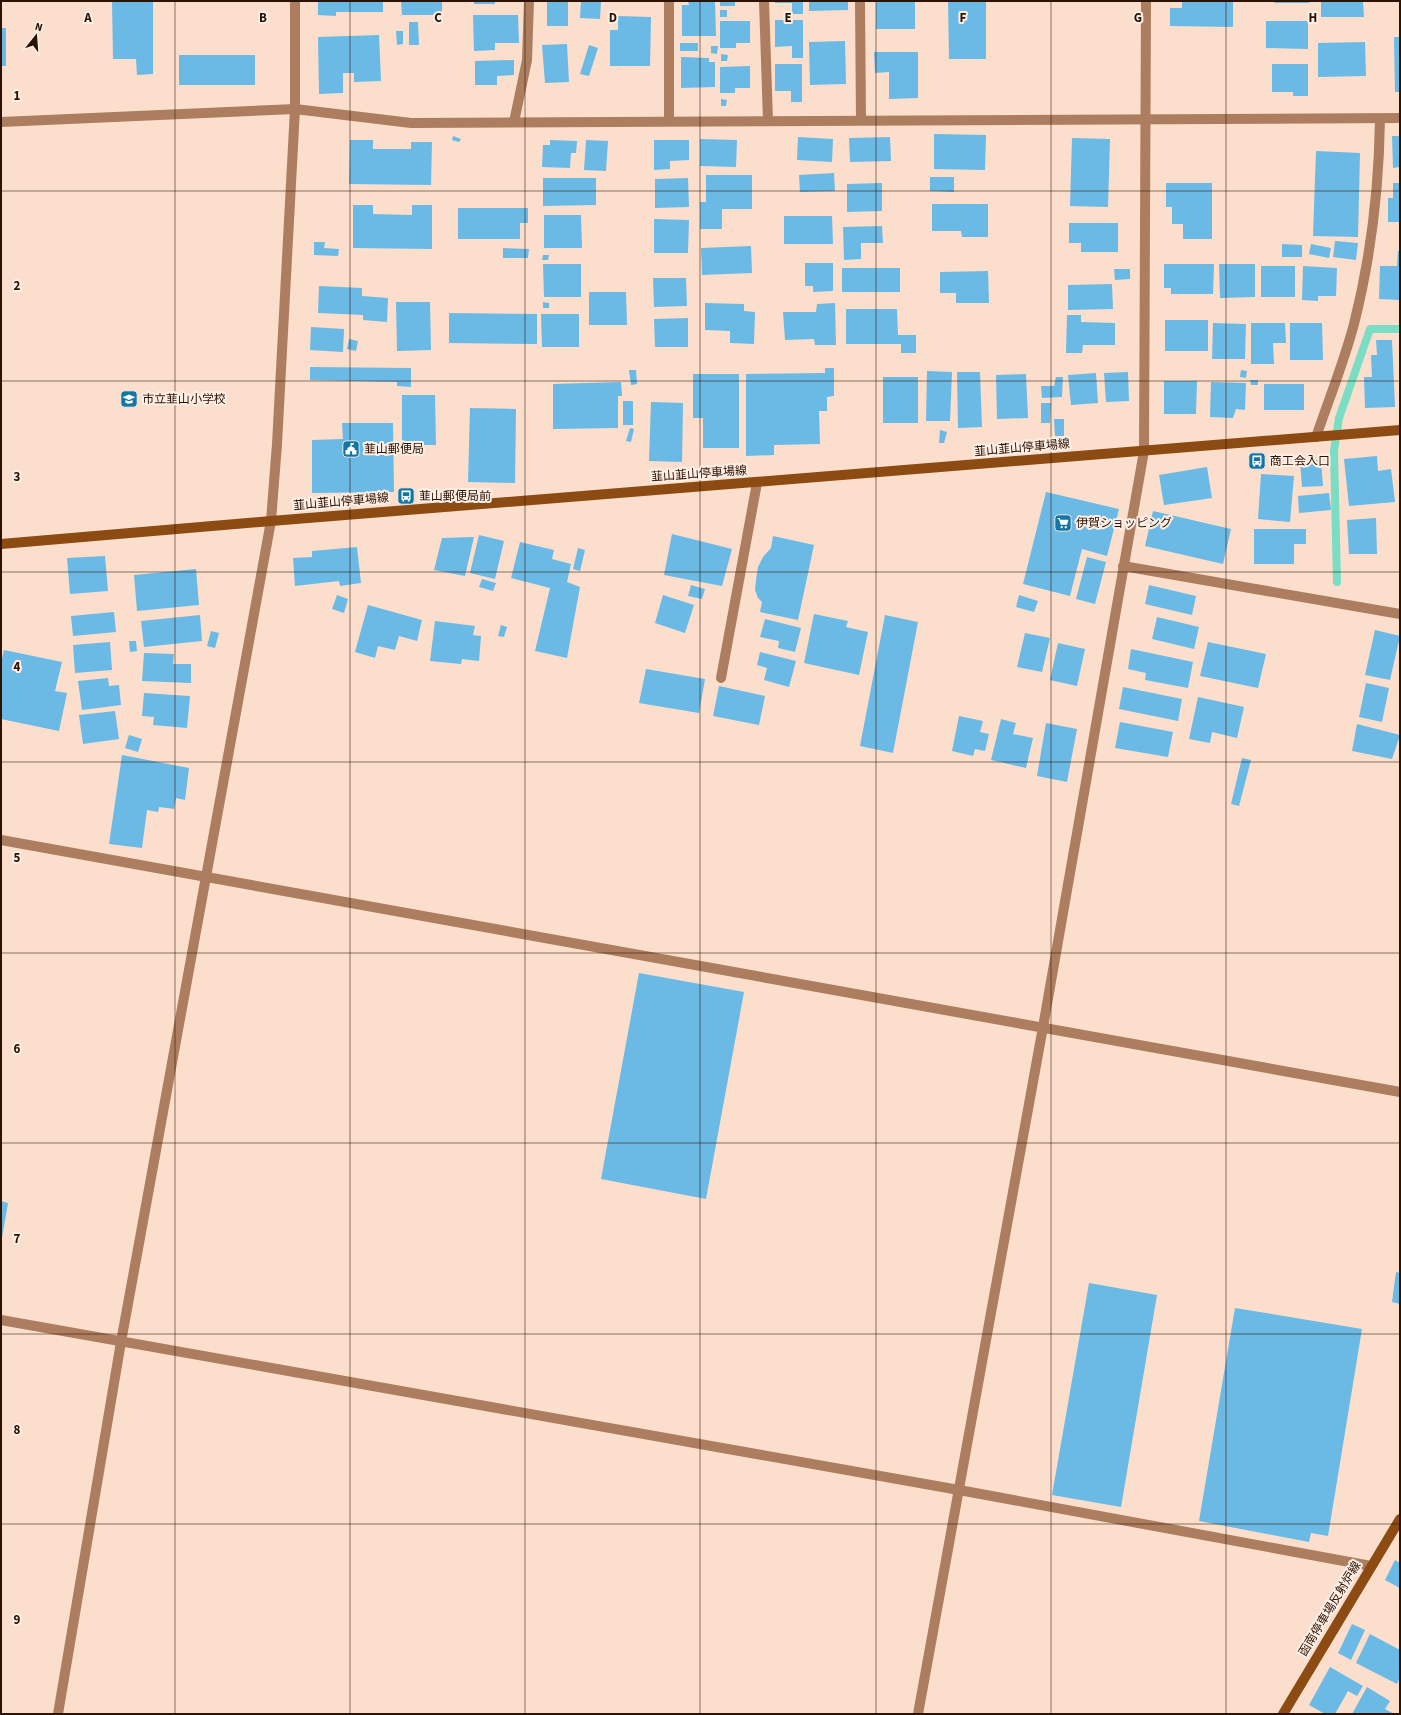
<svg xmlns="http://www.w3.org/2000/svg" width="1401" height="1715" viewBox="0 0 1401 1715" font-family="'Source Sans 3','Noto Sans JP',sans-serif">
	<rect width="100%" height="100%" fill="#fbdfcc"/>
	<g fill="none" stroke-linecap="round" stroke-linejoin="round">
		<!-- stream -->
		<path stroke="#7addc4" stroke-width="8" d="M1337,582L1334,451L1339,418L1370,329H1400"/>
	</g>
	<!-- building -->
	<g fill="#6bb9e5">
		<path d="M112,1H153V74L137,75L136,59H113Z"/>
		<path d="M318,1H383V12H336V16L318,15Z"/>
		<path d="M401,1H442V15H402Z"/>
		<rect x="474" y="1" width="21" height="3"/>
		<rect x="547" y="1" width="21" height="25"/>
		<path d="M581,1H601L600,19L580,18Z"/>
		<path d="M688,1H715L716,36H682V5H689Z"/>
		<rect x="720" y="1" width="15" height="5"/>
		<path d="M775,1H803V14H792V3H775Z"/>
		<path d="M809,1H848V10L809,11Z"/>
		<rect x="876" y="1" width="39" height="28"/>
		<path d="M948,1H986V59H949Z"/>
		<path d="M1182,1H1233V27L1170,26V8H1182Z"/>
		<path d="M1275,1H1309V3H1274Z"/>
		<path d="M1321,1H1363L1364,17H1321Z"/>
		<rect x="720" y="10" width="7" height="7"/>
		<path d="M473,15H518L519,43H495V50L474,51Z"/>
		<path d="M618,16L651,17L650,66H610V30H618Z"/>
		<path d="M775,20H803V58H792V46L775,47Z"/>
		<path d="M720,21H750V43H736V48H720Z"/>
		<path d="M1266,21H1308V49L1266,48Z"/>
		<path d="M409,22H418L419,45H409Z"/>
		<rect x="1" y="28" width="5" height="38"/>
		<path d="M396,31H403V44L397,45Z"/>
		<path d="M379,35L381,81L354,82V73H343V93L319,94L318,37Z"/>
		<path d="M1394,37H1400V92H1395Z"/>
		<path d="M845,41L846,84L810,85L809,42Z"/>
		<path d="M1365,42L1366,76L1318,77V43Z"/>
		<rect x="680" y="43" width="18" height="8"/>
		<path d="M567,44L569,82L545,83L542,45Z"/>
		<path d="M589,45L598,48L589,76L580,74Z"/>
		<path d="M711,46H718L717,54L711,53Z"/>
		<path d="M874,52H918V98L889,99V72L875,73Z"/>
		<path d="M721,54L728,55L727,61H721Z"/>
		<rect x="179" y="55" width="76" height="30"/>
		<path d="M681,57L709,58V62H715V87L681,88Z"/>
		<path d="M514,60V75L497,76V85H475V61Z"/>
		<path d="M775,64H802V102H791V91H775Z"/>
		<path d="M1272,64H1308V96H1293V92H1272Z"/>
		<path d="M750,66V88H735V93H720V67Z"/>
		<path d="M721,99L727,100L726,106H721Z"/>
		<path d="M934,134L986,135L985,170L934,169Z"/>
		<path d="M453,136L461,139L459,142L452,140Z"/>
		<path d="M1392,136H1400V167L1393,168Z"/>
		<path d="M798,137L833,139L832,162L797,160Z"/>
		<path d="M890,137L891,161L850,162L849,138Z"/>
		<path d="M1072,138L1110,139L1108,207L1070,206Z"/>
		<path d="M700,139L737,140L736,167L700,166Z"/>
		<path d="M350,140H373V149H411V142H432L431,185L349,184Z"/>
		<path d="M550,140L577,141L576,153H571L570,168L542,167L543,145H550Z"/>
		<path d="M586,140L608,141L606,171L584,170Z"/>
		<path d="M654,140H689V160L670,161V169L654,170Z"/>
		<path d="M1316,151L1360,153L1358,237L1313,236Z"/>
		<path d="M834,173L835,191L800,192L799,175Z"/>
		<path d="M706,175H752V209H722V229H700V202H706Z"/>
		<path d="M930,177H954V192L930,191Z"/>
		<path d="M543,178H596V205L543,206Z"/>
		<path d="M688,178L689,207L655,208V179Z"/>
		<path d="M882,183V211L847,212V184Z"/>
		<path d="M1166,183H1212V239H1183V224H1172V207H1166Z"/>
		<path d="M1393,183H1400V222H1388V198H1393Z"/>
		<path d="M932,204H988V237H962L961,231H932Z"/>
		<path d="M353,205H373V214L412,215V205H432V249L353,248Z"/>
		<path d="M458,208H528V223H520V239H458Z"/>
		<path d="M544,215H581L582,248H544Z"/>
		<path d="M784,216H832L833,244H784Z"/>
		<path d="M654,219L689,220L688,253H654Z"/>
		<path d="M1069,223H1118V252H1081V243H1069Z"/>
		<path d="M882,226L883,243H861V259L844,260L843,227Z"/>
		<path d="M1335,241L1358,243L1356,260L1333,257Z"/>
		<path d="M314,242H325L324,248L339,249L338,256L314,255Z"/>
		<path d="M1282,244L1302,245V257H1282Z"/>
		<path d="M1311,244L1331,248L1329,258L1309,254Z"/>
		<path d="M751,246L752,273L702,275L701,248Z"/>
		<path d="M503,248L529,249L528,258H503Z"/>
		<path d="M1398,251H1400V300L1379,299L1380,266H1397Z"/>
		<path d="M543,255H549L548,260H542Z"/>
		<path d="M805,263H833V291L813,292V286H805Z"/>
		<path d="M543,264H581V297H544Z"/>
		<path d="M1164,264H1214L1213,294H1171V288H1164Z"/>
		<path d="M1219,264H1255V297L1220,298Z"/>
		<rect x="1261" y="266" width="34" height="31"/>
		<path d="M1303,266L1337,268L1336,296H1318V301L1302,300Z"/>
		<rect x="842" y="268" width="58" height="24"/>
		<path d="M1114,269H1130V279L1115,280Z"/>
		<path d="M988,271L989,303H956V293H940V272Z"/>
		<path d="M653,278H686L687,306L654,307Z"/>
		<path d="M1112,284L1113,309L1068,310V285Z"/>
		<path d="M319,286L362,288V296L388,298L387,322L363,320V315L318,313Z"/>
		<path d="M589,292H626L627,325H589Z"/>
		<path d="M396,302H430L431,350L397,351Z"/>
		<path d="M543,302L549,303V308H543Z"/>
		<path d="M705,303L744,304V311L755,312L754,344L730,343V331L705,330Z"/>
		<path d="M835,303L836,345H815L814,339L785,340L783,312H816L817,304Z"/>
		<path d="M846,309H897L898,335H916V353H901V344H846Z"/>
		<path d="M449,313L537,314V344L449,343Z"/>
		<path d="M541,314H579V347H542Z"/>
		<path d="M1067,315H1081V322L1115,323V345H1083L1082,353H1066Z"/>
		<path d="M688,318V347H655L654,319Z"/>
		<rect x="1165" y="320" width="43" height="31"/>
		<path d="M1213,323L1246,324L1245,359H1212Z"/>
		<path d="M1251,323H1285L1286,343H1273L1274,364H1251Z"/>
		<path d="M1290,323H1322L1323,360H1290Z"/>
		<path d="M311,327L344,329L343,352L310,350Z"/>
		<path d="M349,339L358,341L356,351L347,349Z"/>
		<path d="M1376,340H1392L1395,407L1365,408L1364,377H1372L1371,355H1377Z"/>
		<path d="M310,367L411,368V387L397,386V382L310,380Z"/>
		<path d="M825,368H834V396L827,397V411H819L820,444L774,445V455L746,456V374L825,373Z"/>
		<path d="M629,370H636L637,384L631,385Z"/>
		<path d="M1241,370L1247,371L1246,378L1240,377Z"/>
		<path d="M927,371L952,372L950,421H926Z"/>
		<path d="M957,372H980L982,427L958,428Z"/>
		<path d="M1128,372L1129,401L1106,402L1104,373Z"/>
		<path d="M1096,373L1098,403L1071,405L1068,375Z"/>
		<path d="M693,374H739V448H703V418H693Z"/>
		<path d="M1026,374L1028,418L997,419L996,375Z"/>
		<rect x="883" y="377" width="35" height="46"/>
		<path d="M1056,377H1063L1062,397L1042,398L1041,386H1054Z"/>
		<path d="M1250,380H1258V385H1251Z"/>
		<path d="M1164,381H1197L1196,414H1164Z"/>
		<path d="M621,382L622,396H618V428L553,429V384Z"/>
		<path d="M1211,382L1246,383L1245,410L1236,409L1233,418L1210,417Z"/>
		<rect x="1264" y="384" width="40" height="26"/>
		<path d="M402,395H435L436,445H402Z"/>
		<rect x="623" y="401" width="10" height="24"/>
		<path d="M651,402L683,403L682,462L649,461Z"/>
		<path d="M1041,403H1051L1050,423H1041Z"/>
		<path d="M470,408L516,409L515,483L468,482Z"/>
		<path d="M1054,419H1064V436H1055Z"/>
		<path d="M342,423H393L394,492L312,493V440L343,439Z"/>
		<path d="M630,428L634,429L631,442L626,441Z"/>
		<path d="M940,430L947,432L944,443H939Z"/>
		<path d="M1377,456L1378,471L1391,469L1395,502L1349,506L1344,459Z"/>
		<path d="M1321,460L1323,486L1302,487L1300,461Z"/>
		<path d="M1207,467L1212,498L1164,505L1159,475Z"/>
		<path d="M1261,474L1294,476L1290,522L1258,519Z"/>
		<path d="M1046,492L1119,509L1107,556L1082,549L1070,596L1023,584Z"/>
		<path d="M1329,493L1331,510L1299,513L1298,496Z"/>
		<path d="M1153,511L1231,529L1223,564L1145,546Z"/>
		<path d="M1376,518L1377,554H1349L1347,520Z"/>
		<path d="M1254,529H1306V544H1294V564H1254Z"/>
		<path d="M672,534L732,549L722,586L664,575Z"/>
		<path d="M479,535L504,541L495,579L470,573Z"/>
		<path d="M773,536L814,545L798,620L760,612L762,602L758,598L755,590L756,580L758,567L763,557L771,548Z"/>
		<path d="M474,537L465,576L434,570L442,538Z"/>
		<path d="M520,542L554,550L552,559L571,564L567,582L580,587L567,658L535,651L550,588L511,578Z"/>
		<path d="M357,547L361,583L340,586L339,581L295,586L293,558L312,557V551Z"/>
		<path d="M578,548L585,550L580,571L573,569Z"/>
		<path d="M105,556L108,591L70,594L67,558Z"/>
		<path d="M1087,557L1106,562L1095,604L1076,599Z"/>
		<path d="M196,569L199,605L137,611L134,575Z"/>
		<path d="M482,579L496,583L493,591L479,587Z"/>
		<path d="M691,585L705,589L702,599L688,596Z"/>
		<path d="M1149,585L1196,596L1192,615L1145,604Z"/>
		<path d="M337,595L348,599L344,613L332,609Z"/>
		<path d="M663,595L694,605L685,633L655,623Z"/>
		<path d="M1019,595L1038,601L1034,612L1016,607Z"/>
		<path d="M368,605L422,620L417,641L399,636L395,650L378,646L375,658L355,652Z"/>
		<path d="M114,612L116,632L73,636L71,616Z"/>
		<path d="M814,614L848,621L846,627L868,632L859,675L804,663Z"/>
		<path d="M200,615L202,641L144,647L141,621Z"/>
		<path d="M885,615L918,622L893,753L860,746Z"/>
		<path d="M1157,617L1199,627L1194,649L1152,639Z"/>
		<path d="M765,619L801,628L795,652L778,648L779,641L760,637Z"/>
		<path d="M435,621L475,626L473,635L481,636L479,661L462,659L461,664L430,661Z"/>
		<path d="M501,625L507,627L504,637L498,636Z"/>
		<path d="M1375,630L1400,636L1390,680L1365,675Z"/>
		<path d="M211,631L219,633L215,648L207,646Z"/>
		<path d="M1025,633L1050,638L1042,672L1017,667Z"/>
		<path d="M129,641H136L137,651L130,652Z"/>
		<path d="M110,642L112,670L75,673L73,645Z"/>
		<path d="M1208,642L1266,654L1258,688L1200,676Z"/>
		<path d="M1058,643L1085,649L1077,686L1050,680Z"/>
		<path d="M1131,649L1193,662L1188,688L1145,680L1146,673L1128,669Z"/>
		<path d="M4,650L62,662L55,691L67,693L59,731L1,719V663Z"/>
		<path d="M760,652L796,661L789,687L764,680L767,668L757,665Z"/>
		<path d="M144,653L174,654L173,664H191V683L142,681Z"/>
		<path d="M646,669L705,679L699,713L639,703Z"/>
		<path d="M108,678L109,686L119,685L121,705L82,710L78,681Z"/>
		<path d="M1366,683L1389,688L1382,722L1359,717Z"/>
		<path d="M719,686L765,696L759,725L713,716Z"/>
		<path d="M1123,687L1182,699L1178,721L1119,709Z"/>
		<path d="M144,693L190,696L187,728L153,725L154,717L142,716Z"/>
		<path d="M1198,697L1244,707L1237,738L1212,732L1210,743L1189,739Z"/>
		<path d="M115,711L119,739L83,744L79,715Z"/>
		<path d="M959,716L983,721L980,732L989,734L985,751L975,749L973,756L952,751Z"/>
		<path d="M1001,719L1016,723L1013,734L1033,738L1026,768L991,760Z"/>
		<path d="M1120,722L1173,732L1168,757L1115,748Z"/>
		<path d="M1046,723L1077,729L1067,782L1037,776Z"/>
		<path d="M1357,724L1400,735L1392,759L1352,751Z"/>
		<path d="M129,735L142,739L138,752L125,748Z"/>
		<path d="M122,755L189,768L185,800L176,798L174,809L159,807L158,812L147,810L142,848L109,844Z"/>
		<path d="M1242,758L1251,760L1239,806L1231,804Z"/>
		<path d="M639,973L744,992L706,1199L601,1179Z"/>
		<path d="M1,1201L8,1203L2,1238H1Z"/>
		<path d="M1396,1272L1400,1273V1304L1392,1302Z"/>
		<path d="M1089,1283L1157,1295L1121,1507L1052,1495Z"/>
		<path d="M1235,1308L1362,1329L1328,1536L1311,1533L1309,1542L1199,1521Z"/>
		<path d="M1395,1560L1400,1563V1588L1385,1580Z"/>
		<path d="M1352,1624L1365,1630L1351,1660L1338,1653Z"/>
		<path d="M1370,1634L1400,1650V1677L1397,1684L1356,1663Z"/>
		<path d="M1330,1667L1363,1686L1357,1696L1348,1691L1335,1714H1325L1309,1705Z"/>
		<path d="M1367,1687L1390,1701L1385,1709L1394,1714H1352Z"/>
	</g>
	<g fill="none" stroke-linecap="round" stroke-linejoin="round">
		<!-- street -->
		<g stroke="#ac7e5f" stroke-width="10">
			<path d="M669,1V121"/>
			<path d="M764,1L768,121"/>
			<path d="M860,1L861,120"/>
			<path d="M1,122L295,109L411,123L1400,118"/>
			<path d="M514,122L527,60L529,1"/>
			<path d="M1316,437C1329,399 1344,362 1354,324C1371,257 1379,188 1380,119"/>
			<path d="M1123,566L1400,614"/>
			<path d="M721,678L757,483"/>
			<path d="M1,840L1400,1092"/>
			<path d="M1,1320L959,1490L1371,1566"/>
			<path d="M58,1714L121,1342L271,521L277,444L295,109V1"/>
			<path d="M918,1714L1043,1027L1144,451L1146,1"/>
		</g>
		<!-- secondary -->
		<g stroke="#8c4b13" stroke-width="10">
			<path d="M1,544L271,521L1400,430"/>
			<path d="M1283,1714L1400,1519"/>
		</g>
	</g>
	<!-- grid -->
	<path fill="none" stroke="#2b1202" stroke-width="1" stroke-opacity="0.55" d="M175,1V1714M350,1V1714M525,1V1714M700,1V1714M876,1V1714M1051,1V1714M1226,1V1714M1,191H1400M1,381H1400M1,572H1400M1,762H1400M1,953H1400M1,1143H1400M1,1334H1400M1,1524H1400"/>
	<!-- icons -->
	<defs>
		<symbol id="school-square" viewBox="-11 -11 22 22"><rect x="-9" y="-9" width="18" height="18" rx="4" fill="#1476a3" stroke="#feefe6"/><path d="M0-5L7-2L0 1L-7-2ZM-4 1L0 2.5L4 1V4Q0 6-4 4Z" fill="#fff"/></symbol>
		<symbol id="civic-square" viewBox="-11 -11 22 22"><rect x="-9" y="-9" width="18" height="18" rx="4" fill="#1476a3" stroke="#feefe6"/><path d="M-.6-6.5H3V-4.5H.6V-3L4-1V1h2V6H-6V1h2V-1L-.6-3ZM-1.2 2.5V6h2.4V2.5Z" fill="#fff"/></symbol>
		<symbol id="bus-square" viewBox="-11 -11 22 22"><rect x="-9" y="-9" width="18" height="18" rx="4" fill="#1476a3" stroke="#feefe6"/><path d="M-5-6H5V4H4V6H2V4H-2V6H-4V4H-5ZM-3.5-4V0h7V-4ZM-3.5 1.2v1.5H-2V1.2ZM2 1.2v1.5H3.5V1.2Z" fill="#fff"/></symbol>
		<symbol id="supermarket-square" viewBox="-11 -11 22 22"><rect x="-9" y="-9" width="18" height="18" rx="4" fill="#1476a3" stroke="#feefe6"/><path d="M-6-5.5h2.5l.6 2H6L4.5 2H-2.5L-4.4-4H-6ZM-1.5 3.2a1.3 1.3 0 1 0 .1 0ZM3 3.2a1.3 1.3 0 1 0 .1 0Z" fill="#fff"/></symbol>
	</defs>
	<g fill-rule="evenodd">
		<use href="#school-square" x="119" y="389" width="20" height="20"/>
		<use href="#civic-square" x="341" y="439" width="20" height="20"/>
		<use href="#bus-square" x="1247" y="451" width="20" height="20"/>
		<use href="#bus-square" x="396" y="486" width="20" height="20"/>
		<use href="#supermarket-square" x="1053" y="513" width="20" height="20"/>
	</g>
	<g text-anchor="middle" dominant-baseline="central" stroke-width="4" stroke-linejoin="round" paint-order="stroke">
		<!-- poi labels -->
		<g font-size="12" fill="#2b1202" stroke="#feefe6" text-anchor="start">
			<text x="142" y="399">市立韮山小学校</text>
			<text x="364" y="449">韮山郵便局</text>
			<text x="1270" y="461">商工会入口</text>
			<text x="419" y="496">韮山郵便局前</text>
			<text x="1076" y="523">伊賀ショッピング</text>
		</g>
		<!-- street labels -->
		<g font-size="12" fill="#2b1202" stroke="#feefe6">
			<text transform="translate(1022 448) rotate(-5)">韮山韮山停車場線</text>
			<text transform="translate(699 474) rotate(-4)">韮山韮山停車場線</text>
			<text transform="translate(341 502) rotate(-5)">韮山韮山停車場線</text>
			<text transform="translate(1330 1609) rotate(-59)">函南停車場反射炉線</text>
		</g>
	</g>
	<g font-size="13" text-anchor="middle" font-weight="bold" fill="#2b1202" stroke="#feefe6" stroke-width="4" stroke-linejoin="round" paint-order="stroke">
		<text x="88" y="22">A</text>
		<text x="263" y="22">B</text>
		<text x="438" y="22">C</text>
		<text x="613" y="22">D</text>
		<text x="788" y="22">E</text>
		<text x="963" y="22">F</text>
		<text x="1138" y="22">G</text>
		<text x="1313" y="22">H</text>
		<text x="17" y="100">1</text>
		<text x="17" y="290">2</text>
		<text x="17" y="481">3</text>
		<text x="17" y="671">4</text>
		<text x="17" y="862">5</text>
		<text x="17" y="1053">6</text>
		<text x="17" y="1243">7</text>
		<text x="17" y="1434">8</text>
		<text x="17" y="1624">9</text>
	</g>
	<!-- border -->
	<rect width="1401" height="1715" fill="none" stroke="#2b1202" stroke-width="4"/>
	<!-- north arrow -->
	<g transform="translate(36 36) rotate(17)" stroke="#feefe6" stroke-width="3" paint-order="stroke">
	<path d="M0-3L7 15L0 10L-7 15Z" fill="#2b1202"/>
	<text y="-6" font-size="11" font-weight="bold" text-anchor="middle" fill="#2b1202">N</text>
	</g>
</svg>
